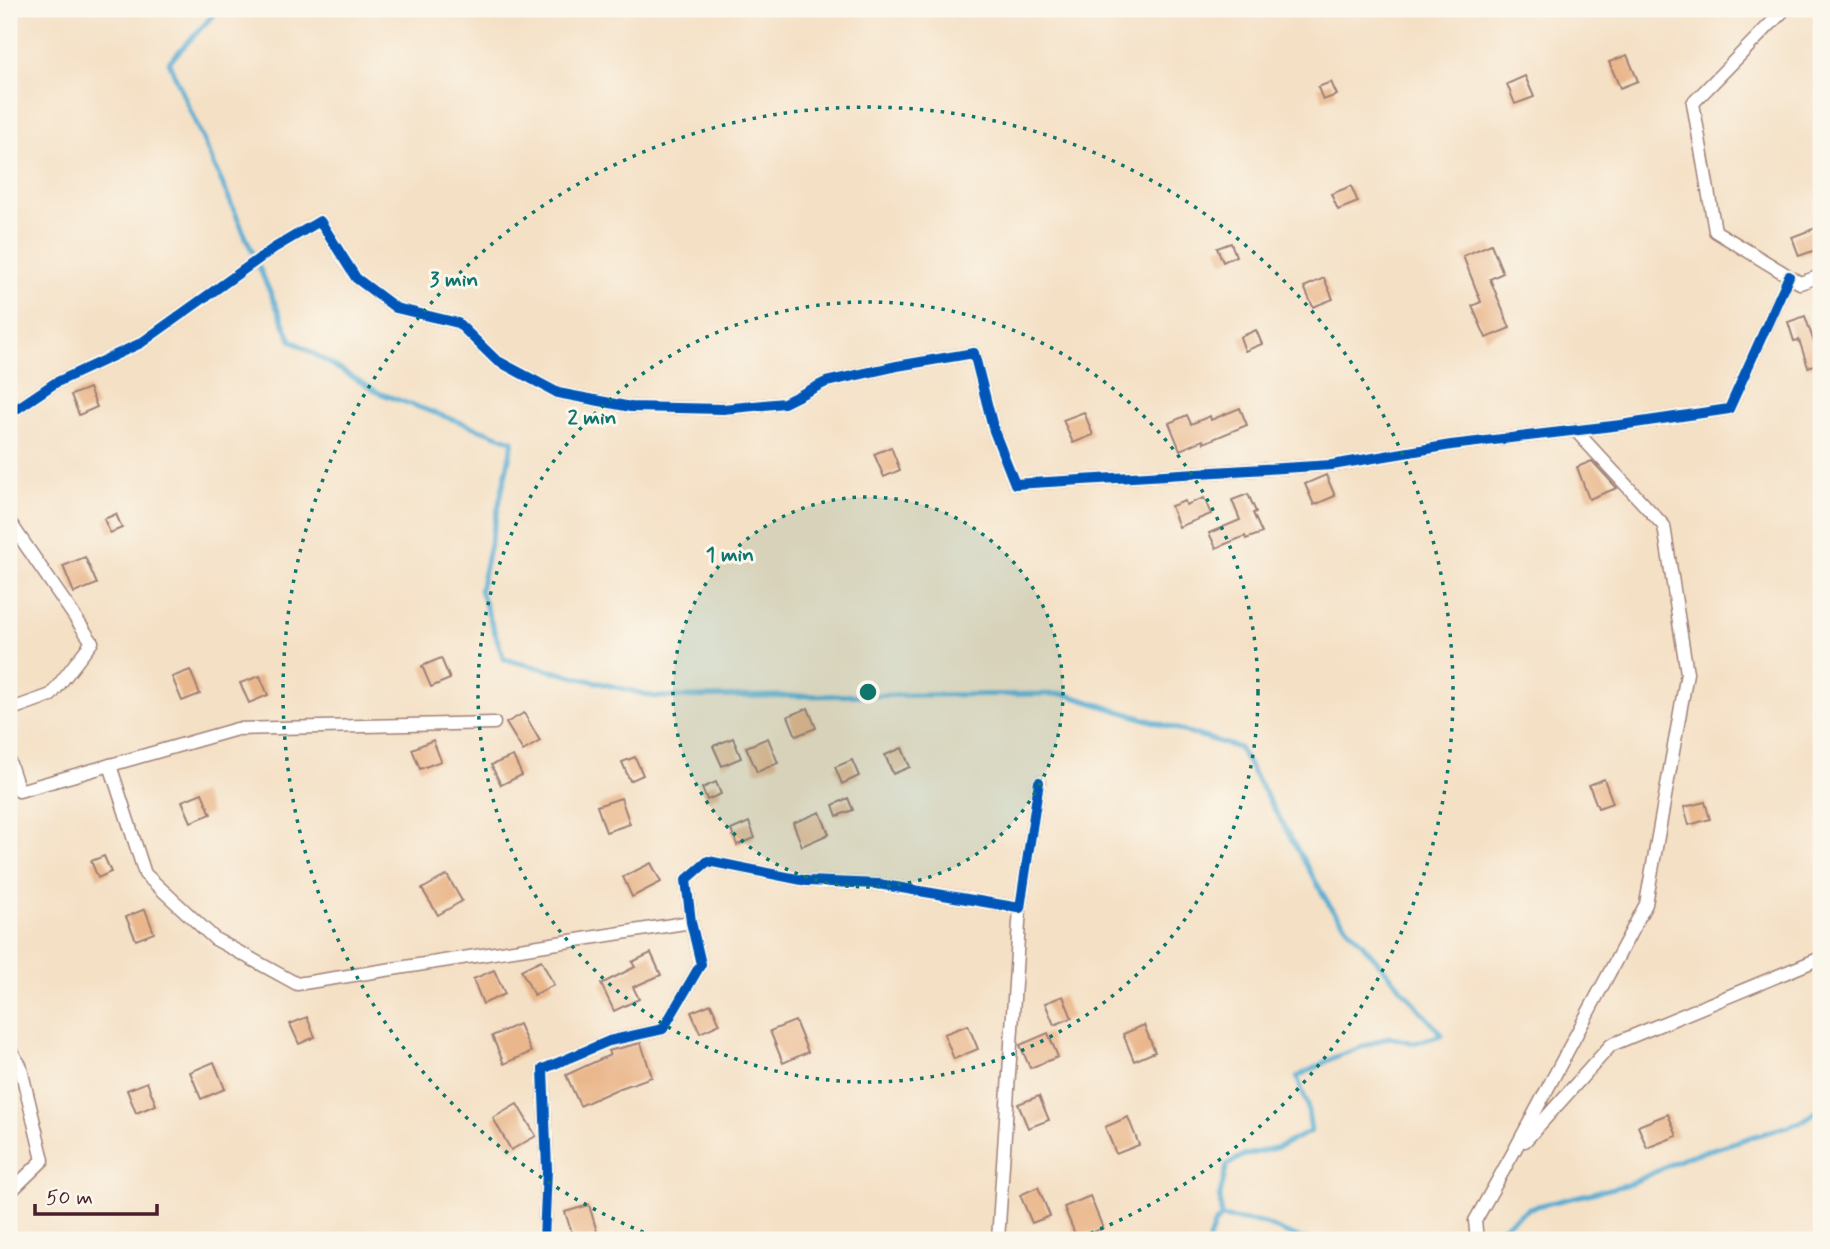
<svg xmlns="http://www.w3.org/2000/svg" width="1830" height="1249" viewBox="0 0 1830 1249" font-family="Mynerve,sans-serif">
	<rect width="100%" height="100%" fill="#fbf7ec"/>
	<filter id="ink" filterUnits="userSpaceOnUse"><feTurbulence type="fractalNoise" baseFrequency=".0143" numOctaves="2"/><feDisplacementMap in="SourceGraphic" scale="14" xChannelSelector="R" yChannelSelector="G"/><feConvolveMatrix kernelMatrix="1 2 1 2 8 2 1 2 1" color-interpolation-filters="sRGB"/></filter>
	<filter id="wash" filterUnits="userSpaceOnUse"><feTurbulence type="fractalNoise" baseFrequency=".00686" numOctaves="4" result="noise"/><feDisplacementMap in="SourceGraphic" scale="28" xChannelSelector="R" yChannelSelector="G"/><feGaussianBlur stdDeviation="1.57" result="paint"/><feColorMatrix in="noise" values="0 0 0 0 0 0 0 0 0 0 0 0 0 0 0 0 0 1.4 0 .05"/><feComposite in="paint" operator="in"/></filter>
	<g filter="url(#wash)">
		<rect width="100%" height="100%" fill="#f4e0c5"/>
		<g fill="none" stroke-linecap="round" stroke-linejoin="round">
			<!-- stream -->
			<g stroke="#55abd1" stroke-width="5">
				<path d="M219,9L169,62L291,340L379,393L513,441L480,590L504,659L656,697L1064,694L1239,748L1331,908L1442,1035L1414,1043L1389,1037L1335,1057L1297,1077L1307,1104L1311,1131L1279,1147L1242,1156L1227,1165L1220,1195L1221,1217L1214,1225L1209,1240"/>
				<path d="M1221,1217L1263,1223L1293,1236L1310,1240"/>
				<path d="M1393,1240L1448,1235L1454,1240"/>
				<path d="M1484,1240L1529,1208L1630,1184L1686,1157L1801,1122L1821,1108"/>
			</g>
		</g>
		<g id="blocks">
			<!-- building -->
			<g fill="#eab78c">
				<path d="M1627,55L1638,81L1620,88L1609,62Z"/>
				<path d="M1525,76L1534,97L1515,104L1507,84Z"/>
				<path d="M1331,82L1337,95L1323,100L1318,87Z"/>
				<path d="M1351,186L1358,202L1338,210L1331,194Z"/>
				<path d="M1821,226V248L1799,256L1792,237Z"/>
				<path d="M1231,243L1236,256L1223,262L1217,248Z"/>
				<path d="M1491,244L1503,273L1490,279L1510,328L1486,338L1472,306L1481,302L1463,256Z"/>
				<path d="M1324,278L1333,299L1313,307L1304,287Z"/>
				<path d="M1805,316L1815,345L1819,344L1821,351V363L1808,367L1799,340L1794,341L1788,322Z"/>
				<path d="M1256,330L1262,344L1245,351L1240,337Z"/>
				<path d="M89,388L97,407L79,415L71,395Z"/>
				<path d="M1240,408L1247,425L1204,443L1203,440L1180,450L1169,423L1187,415L1191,424L1210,416L1211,420Z"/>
				<path d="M1084,412L1093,435L1073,443L1063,420Z"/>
				<path d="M891,447L900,470L884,477L874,454Z"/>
				<path d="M1592,461L1617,488L1589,499L1577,467Z"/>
				<path d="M1326,475L1335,496L1314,505L1305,484Z"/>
				<path d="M1248,494L1256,512L1253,513L1262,533L1246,539L1245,536L1216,548L1209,533L1240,520L1232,500Z"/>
				<path d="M1204,498L1211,514L1179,527L1171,506L1185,501L1186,505Z"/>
				<path d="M116,514L122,528L110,533L104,519Z"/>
				<path d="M85,557L97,584L74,593L63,566Z"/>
				<path d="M441,658L450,679L431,687L422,666Z"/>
				<path d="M190,670L200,694L182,701L172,677Z"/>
				<path d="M260,676L268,695L249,703L240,683Z"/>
				<path d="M808,708L816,728L796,736L788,716Z"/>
				<path d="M524,713L540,741L523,751L506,723Z"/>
				<path d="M733,738L741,758L722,766L713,746Z"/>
				<path d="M768,738L778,763L757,772L746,747Z"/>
				<path d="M433,740L441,761L420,769L412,749Z"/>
				<path d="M902,748L910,767L893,774L885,755Z"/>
				<path d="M513,756L522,775L501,785L491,765Z"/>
				<path d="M635,757L643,775L630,781L622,762Z"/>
				<path d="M852,760L859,776L842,784L835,767Z"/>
				<path d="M1604,779L1613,803L1598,808L1589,785Z"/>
				<path d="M716,782L721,794L707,800L702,788Z"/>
				<path d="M202,793L211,814L191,822L182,801Z"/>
				<path d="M621,798L630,824L606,832L597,806Z"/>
				<path d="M848,798L853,810L837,816L833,805Z"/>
				<path d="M1705,802L1710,819L1689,825L1684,807Z"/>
				<path d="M820,812L829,834L802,846L793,823Z"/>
				<path d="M749,822L755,838L737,845L731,830Z"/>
				<path d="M104,856L111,872L98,878L91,861Z"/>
				<path d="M651,863L661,882L632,897L623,877Z"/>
				<path d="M447,875L462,901L438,915L422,889Z"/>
				<path d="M145,909L154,933L136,940L126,917Z"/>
				<path d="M651,953L661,975L633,987L639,999L614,1011L601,984L635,967L632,962Z"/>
				<path d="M541,960L554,985L534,995L521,970Z"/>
				<path d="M494,970L505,994L483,1004L473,979Z"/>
				<path d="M1063,996L1072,1018L1054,1025L1045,1003Z"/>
				<path d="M711,1004L720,1024L700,1033L691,1012Z"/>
				<path d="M307,1017L315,1037L299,1044L290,1024Z"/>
				<path d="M795,1021L808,1052L783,1063L770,1031Z"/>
				<path d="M519,1024L531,1052L504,1064L492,1036Z"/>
				<path d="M968,1025L978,1049L954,1059L944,1034Z"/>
				<path d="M1144,1025L1155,1052L1134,1061L1123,1034Z"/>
				<path d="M1048,1033L1058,1057L1030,1068L1020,1045Z"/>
				<path d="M641,1043L652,1077L615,1090L580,1106L566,1075L610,1055L608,1051Z"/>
				<path d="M214,1062L225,1089L201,1099L190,1072Z"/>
				<path d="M147,1082L156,1105L136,1113L127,1090Z"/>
				<path d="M1039,1096L1049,1120L1028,1128L1018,1104Z"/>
				<path d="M517,1104L536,1136L511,1150L493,1118Z"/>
				<path d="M1668,1114L1677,1136L1647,1148L1638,1126Z"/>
				<path d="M1128,1117L1139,1145L1116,1154L1105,1127Z"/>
				<path d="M1038,1187L1050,1216L1032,1223L1020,1195Z"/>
				<path d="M1090,1196L1103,1228L1077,1239L1064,1207Z"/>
				<path d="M589,1205L598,1235L582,1240H574L565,1212Z"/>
			</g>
		</g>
	</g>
	<g filter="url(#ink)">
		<use href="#blocks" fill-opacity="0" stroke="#9f8078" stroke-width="2"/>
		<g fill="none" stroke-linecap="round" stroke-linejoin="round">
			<defs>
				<g id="minor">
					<path d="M1785,9L1693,103L1715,231L1800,283L1821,276"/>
					<path d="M9,414L55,383L141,343L274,248L320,221L356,278L396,308L458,323L496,360L558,393L631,407L723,409L784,403L826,382L897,366L974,353L994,431L1015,484L1332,465L1451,445L1621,425L1729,409L1789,276"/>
					<path d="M9,521L92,642L51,695L9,710"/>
					<path d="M9,761L19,791L237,729L494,723"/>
					<path d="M110,765L145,874L215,939L297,984L691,922"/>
					<path d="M9,1049L20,1065L43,1160L9,1193"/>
					<path d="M1525,1141L1611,1045L1821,958"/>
					<path d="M544,1240L547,1169L543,1069L609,1041L663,1029L701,964L691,922L686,880L708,861L807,881L878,884L1020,908L1039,782"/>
					<path d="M998,1240L1020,908"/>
					<path d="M1477,1240L1475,1221L1512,1155L1646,904L1687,673L1664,526L1575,430"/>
				</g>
			</defs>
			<!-- minor casing -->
			<use href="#minor" stroke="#9f8078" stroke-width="15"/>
			<!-- minor -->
			<use href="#minor" stroke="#fff" stroke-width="12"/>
			<defs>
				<g id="cycleway">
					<path d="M9,414L55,383L141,343L274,248L320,221L356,278L396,308L458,323L496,360L558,393L631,407L723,409L784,403L826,382L897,366L974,353L994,431L1015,484L1332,465L1451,445L1621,425L1729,409L1789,276"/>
					<path d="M544,1240L547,1169L543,1069L609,1041L663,1029L701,964L691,922L686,880L708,861L807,881L878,884L1020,908L1039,782"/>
				</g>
			</defs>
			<!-- cycleway casing -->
			<use href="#cycleway" stroke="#fbf7ec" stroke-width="15"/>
			<!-- cycleway -->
			<use href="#cycleway" stroke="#0057b8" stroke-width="10"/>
		</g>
	</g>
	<!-- distance rings -->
	<circle cx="868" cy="692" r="195" fill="#0f766e" fill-opacity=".12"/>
	<g fill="none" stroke="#0f766e" stroke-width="3.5" stroke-dasharray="3.5 7">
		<circle cx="868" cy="692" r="195"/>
		<circle cx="868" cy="692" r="390"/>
		<path d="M663 1240A585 585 0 1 1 1073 1240"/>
	</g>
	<circle cx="868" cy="692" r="10" fill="#0f766e" stroke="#fbf7ec" stroke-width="3.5"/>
	<g font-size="21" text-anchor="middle" font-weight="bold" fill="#0f766e" stroke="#fbf7ec" stroke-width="6" stroke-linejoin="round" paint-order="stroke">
		<text x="454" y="286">3 min</text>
		<text x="592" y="424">2 min</text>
		<text x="730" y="561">1 min</text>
	</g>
	<!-- margin -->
	<rect width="1830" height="1249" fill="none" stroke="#fbf7ec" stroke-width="35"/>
	<!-- scale -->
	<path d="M35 1204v10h122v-10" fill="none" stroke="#4a1f2b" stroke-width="3.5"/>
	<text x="46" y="1204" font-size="21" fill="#4a1f2b" stroke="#fbf7ec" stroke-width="5" paint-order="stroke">50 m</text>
</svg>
